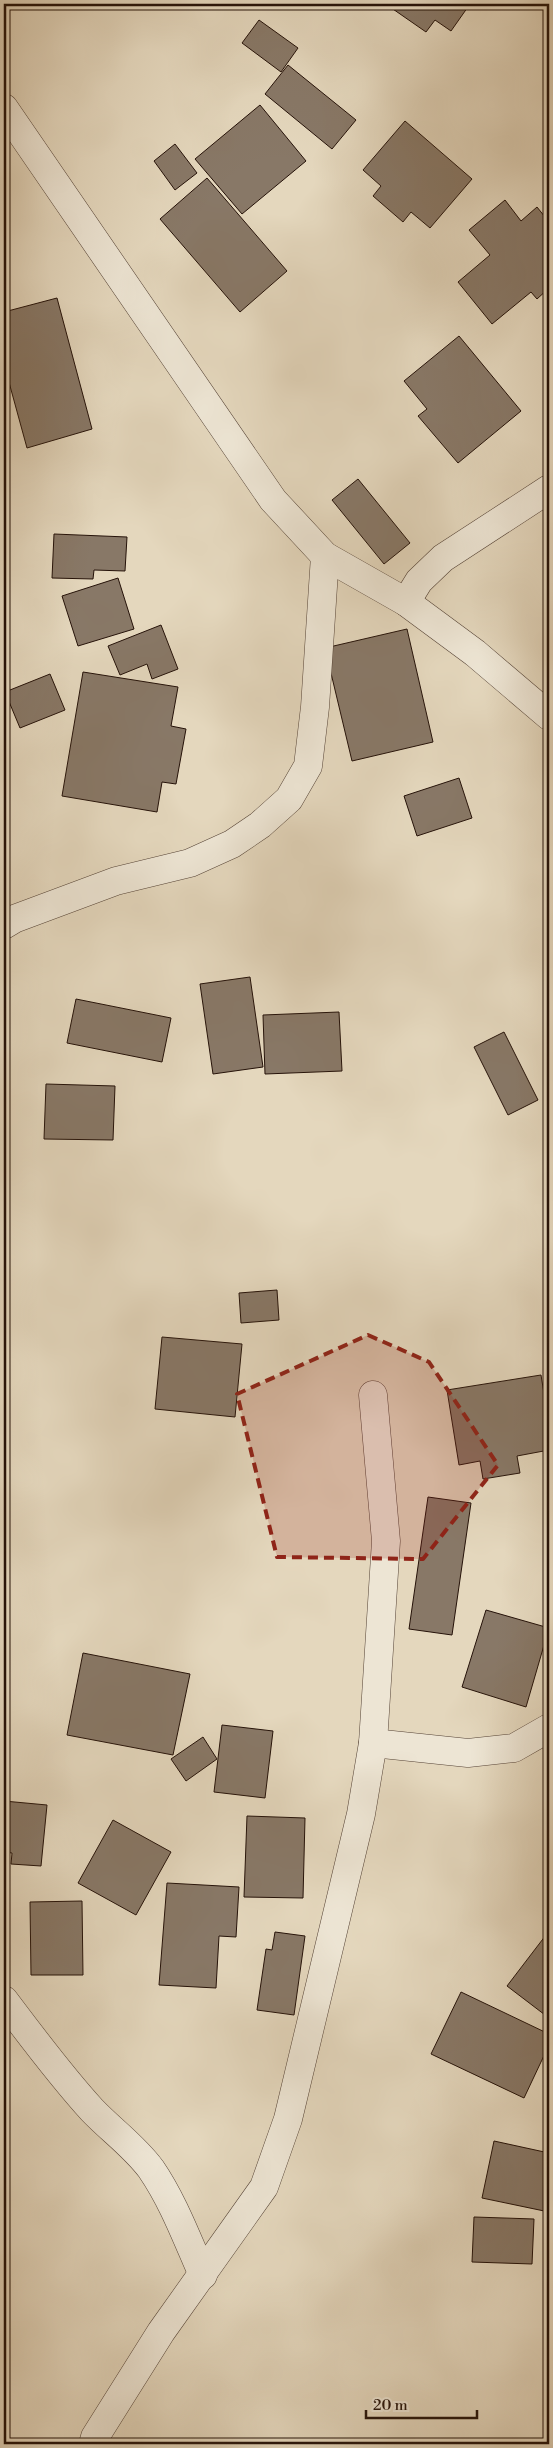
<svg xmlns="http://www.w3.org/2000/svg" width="553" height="2448" viewBox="0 0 553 2448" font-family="'Libre Bodoni',serif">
	<rect width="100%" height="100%" fill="#e4d7bd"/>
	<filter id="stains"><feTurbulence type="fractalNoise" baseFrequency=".004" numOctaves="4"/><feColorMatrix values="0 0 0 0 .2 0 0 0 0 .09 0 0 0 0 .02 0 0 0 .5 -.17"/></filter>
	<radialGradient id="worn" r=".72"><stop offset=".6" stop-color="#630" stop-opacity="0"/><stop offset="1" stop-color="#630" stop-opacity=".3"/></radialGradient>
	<!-- building -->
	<g fill="#887867" stroke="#251209">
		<path d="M392,4H470L451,31L435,20L426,32L390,7Z"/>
		<path d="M259,20L298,48L281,72L242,43Z"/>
		<path d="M288,65L356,120L332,149L265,94Z"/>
		<path d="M260,105L306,161L242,214L195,159Z"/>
		<path d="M405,121L472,179L430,228L411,212L403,222L373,196L381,186L363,170Z"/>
		<path d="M175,144L197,173L175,190L154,161Z"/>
		<path d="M207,178L287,271L240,312L160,219Z"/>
		<path d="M505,200L521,221L537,207L549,222V288L537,299L531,292L492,324L458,282L490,255L469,230Z"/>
		<path d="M57,298L92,429L27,448L4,364V312Z"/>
		<path d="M459,336L521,411L458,463L418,416L427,409L404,381Z"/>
		<path d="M358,479L410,543L384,564L332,500Z"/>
		<path d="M54,534L127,537L125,571L94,570L93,579L52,578Z"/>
		<path d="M118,578L134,629L78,646L62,596Z"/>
		<path d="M161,625L178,669L152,679L147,664L120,675L108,646Z"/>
		<path d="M407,629L433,742L352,761L325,648Z"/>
		<path d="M83,672L178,687L171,726L186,729L176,784L162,782L157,812L62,796Z"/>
		<path d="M50,674L65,710L20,728L5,692Z"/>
		<path d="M459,778L472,818L417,836L404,796Z"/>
		<path d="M250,977L263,1067L213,1074L200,984Z"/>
		<path d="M76,999L171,1018L162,1062L67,1043Z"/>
		<path d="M339,1012L342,1071L265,1074L263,1015Z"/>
		<path d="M504,1032L538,1100L508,1115L474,1047Z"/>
		<path d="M46,1084L115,1086L113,1140L44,1139Z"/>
		<path d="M277,1290L279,1320L241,1323L239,1293Z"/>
		<path d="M162,1337L242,1344L235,1417L155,1409Z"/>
		<path d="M541,1375L549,1425V1450L517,1456L520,1473L483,1479L480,1461L459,1465L447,1390Z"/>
		<path d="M428,1497L471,1503L452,1635L409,1629Z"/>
		<path d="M486,1610L549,1628L526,1707L462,1687Z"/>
		<path d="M83,1653L190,1674L173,1755L67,1735Z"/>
		<path d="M222,1725L273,1731L265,1798L214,1792Z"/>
		<path d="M203,1737L217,1759L186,1781L171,1759Z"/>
		<path d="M4,1801L47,1805L41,1866L11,1864L12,1853L4,1852Z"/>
		<path d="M247,1816L305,1818L303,1898L244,1897Z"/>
		<path d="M113,1820L171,1852L136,1915L78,1883Z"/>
		<path d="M167,1883L239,1887L236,1937L219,1936L216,1988L159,1985Z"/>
		<path d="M82,1901L83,1975H31L30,1902Z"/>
		<path d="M549,1931V2018L507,1986Z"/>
		<path d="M275,1932L305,1936L294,2015L257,2010L266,1949L272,1950Z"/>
		<path d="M461,1992L549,2034V2045L524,2098L431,2054Z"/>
		<path d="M494,2141L549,2153V2212L482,2198Z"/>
		<path d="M474,2217L534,2219L532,2264L472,2262Z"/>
	</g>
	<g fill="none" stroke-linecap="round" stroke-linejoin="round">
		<defs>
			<g id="street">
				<path d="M4,108L273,500L325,556L406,602L475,653L549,716"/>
				<path d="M406,602L419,581L443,558L549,489"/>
				<path d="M4,925L14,919L116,881L190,863L232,844L260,825L289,799L308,766L315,707L325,556"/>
				<path d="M373,1743L468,1753L514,1748L549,1728"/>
				<path d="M4,2000C32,2037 60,2075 92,2110C111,2130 134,2146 151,2169C173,2201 187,2239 203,2275"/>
				<path d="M93,2444L95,2437L161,2332L264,2187L288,2119L361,1814L373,1743L386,1541L373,1395"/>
			</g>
		</defs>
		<!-- street casing -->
		<use href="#street" stroke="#554336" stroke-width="29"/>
		<!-- street -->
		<use href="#street" stroke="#ede5d4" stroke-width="28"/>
	</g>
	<!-- marked area -->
	<path fill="#8f2418" fill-opacity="0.2" stroke="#8f2418" stroke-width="4" stroke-dasharray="10 6" stroke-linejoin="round" d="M368,1335L429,1362L498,1465L423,1559L277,1557L237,1394Z"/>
	<!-- margin -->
	<rect width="553" height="2448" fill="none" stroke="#e4d7bd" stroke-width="20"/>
	<rect x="5" y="5" width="543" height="2438" fill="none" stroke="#251209" stroke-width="2.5"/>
	<rect x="10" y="10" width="533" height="2428" fill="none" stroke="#251209"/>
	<!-- scale -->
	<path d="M366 2410v8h111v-8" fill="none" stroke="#251209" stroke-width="2.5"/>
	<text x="373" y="2410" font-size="15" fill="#251209" stroke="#ede5d4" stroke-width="4" paint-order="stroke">20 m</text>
	<rect width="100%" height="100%" filter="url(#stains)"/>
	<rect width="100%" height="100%" fill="url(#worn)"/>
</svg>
